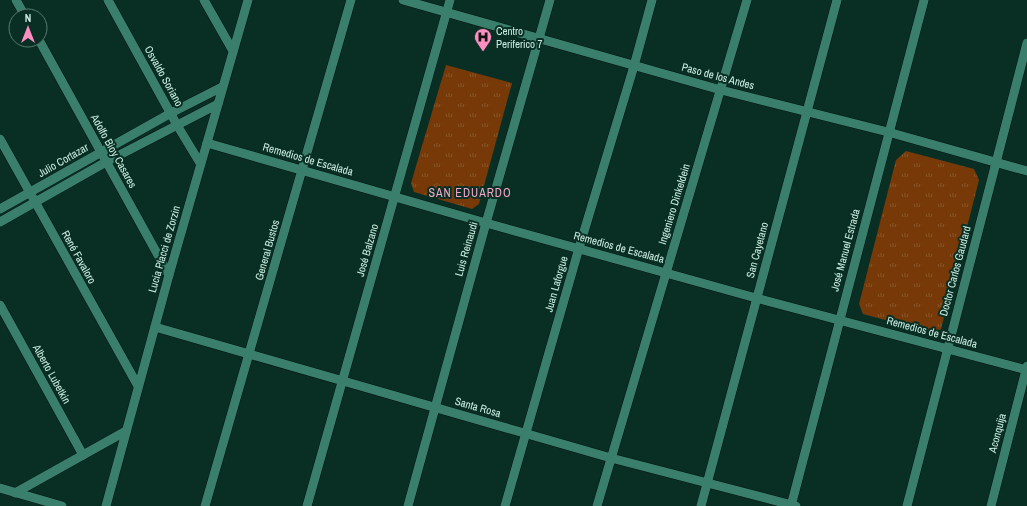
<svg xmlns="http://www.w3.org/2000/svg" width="1027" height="506" viewBox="0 0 1027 506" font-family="'Archivo Narrow',sans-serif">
	<defs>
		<pattern id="park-tufts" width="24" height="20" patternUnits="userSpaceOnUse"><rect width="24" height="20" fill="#763907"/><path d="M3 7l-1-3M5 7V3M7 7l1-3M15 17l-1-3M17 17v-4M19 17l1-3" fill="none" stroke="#88562b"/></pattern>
	</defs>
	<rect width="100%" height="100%" fill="#092f25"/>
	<!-- park -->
	<g fill="url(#park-tufts)">
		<path d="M446,65L512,83L479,204L472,209L414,192L411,183Z"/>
		<path d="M906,151L974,169L979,180L941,329L933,333L863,314L859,304L896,160Z"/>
	</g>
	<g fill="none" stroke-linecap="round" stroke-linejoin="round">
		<defs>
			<g id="minor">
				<path d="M16,0L25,16"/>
				<path d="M108,0L177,125L200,163"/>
				<path d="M204,0L233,51"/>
				<path d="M403,0L721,90L888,132L1027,171"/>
				<path d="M39,40L169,275"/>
				<path d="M0,139L138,386"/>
				<path d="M207,143L486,223L756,298L1027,370"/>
				<path d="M0,209L171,113L222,87"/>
				<path d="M0,222L106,162L218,104"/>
				<path d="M0,305L83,455"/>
				<path d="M155,327L611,458L796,506"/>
				<path d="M0,488L62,506"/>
				<path d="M15,493L126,431"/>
				<path d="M106,506L169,275L248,0"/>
				<path d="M205,506L351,0"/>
				<path d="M307,506L450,0"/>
				<path d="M408,506L486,223L550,0"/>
				<path d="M505,506L579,248L634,66L652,0"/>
				<path d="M597,506L747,0"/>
				<path d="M701,506L837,0"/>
				<path d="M791,506L924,0"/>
				<path d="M907,506L1027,43"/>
				<path d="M991,506L1027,366"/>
			</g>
		</defs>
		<!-- minor casing -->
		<use href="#minor" stroke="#02150f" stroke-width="10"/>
		<!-- minor -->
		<use href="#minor" stroke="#3a7f6c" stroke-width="9"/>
	</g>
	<!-- icons -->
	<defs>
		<symbol id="hospital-pin" viewBox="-11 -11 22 30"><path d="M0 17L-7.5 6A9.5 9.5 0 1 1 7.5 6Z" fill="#fd8ec0" stroke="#092f25"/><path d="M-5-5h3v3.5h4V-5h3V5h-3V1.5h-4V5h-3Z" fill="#111"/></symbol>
	</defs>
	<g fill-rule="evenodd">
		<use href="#hospital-pin" x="473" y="27" width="20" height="27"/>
	</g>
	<g text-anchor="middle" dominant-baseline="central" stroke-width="4" stroke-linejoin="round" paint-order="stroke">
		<!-- poi labels -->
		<g font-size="11" fill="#cbede1" stroke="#092f25" text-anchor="start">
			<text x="496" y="31">Centro<tspan x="496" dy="13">Periferico 7</tspan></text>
		</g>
		<!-- street labels -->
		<g font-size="11" fill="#cbede1" stroke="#092f25">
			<text transform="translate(164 76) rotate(61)">Osvaldo Soriano</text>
			<text transform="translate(718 76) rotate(15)">Paso de los Andes</text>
			<text transform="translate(114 151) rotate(61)">Adolfo Bioy Casares</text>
			<text transform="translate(308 159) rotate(16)">Remedios de Escalada</text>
			<text transform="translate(63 160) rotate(-30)">Julio Cortazar</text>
			<text transform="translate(674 204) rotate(-73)">Ingeniero Dinkeldein</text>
			<text transform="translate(619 247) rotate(15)">Remedios de Escalada</text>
			<text transform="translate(164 249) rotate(-74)">Lucia Placci de Zorzin</text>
			<text transform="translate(466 249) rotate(-74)">Luis Reinaudi</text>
			<text transform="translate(267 250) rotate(-74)">General Bustos</text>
			<text transform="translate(367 250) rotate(-74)">José Balzano</text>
			<text transform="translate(757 250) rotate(-75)">San Cayetano</text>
			<text transform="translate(845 250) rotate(-75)">José Manuel Estrada</text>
			<text transform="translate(79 257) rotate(61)">René Favaloro</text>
			<text transform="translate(955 271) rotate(-75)">Doctor Carlos Gaudard</text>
			<text transform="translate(556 284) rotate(-74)">Juan Laforgue</text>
			<text transform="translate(932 332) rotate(15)">Remedios de Escalada</text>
			<text transform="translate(52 374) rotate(61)">Alberto Lubetkin</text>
			<text transform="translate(478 407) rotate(16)">Santa Rosa</text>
			<text transform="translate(997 433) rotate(-75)">Aconquija</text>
		</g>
		<!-- neighbourhood labels -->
		<g font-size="12" letter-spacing="1" fill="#f5a8c9" stroke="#092f25">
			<text x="470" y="193">SAN EDUARDO</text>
		</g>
	</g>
	<!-- north arrow -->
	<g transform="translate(28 28)"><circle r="19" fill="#092f25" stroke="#577b70"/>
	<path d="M0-3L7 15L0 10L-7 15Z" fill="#fd8ec0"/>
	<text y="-6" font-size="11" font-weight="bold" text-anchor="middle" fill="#cbede1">N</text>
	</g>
</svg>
